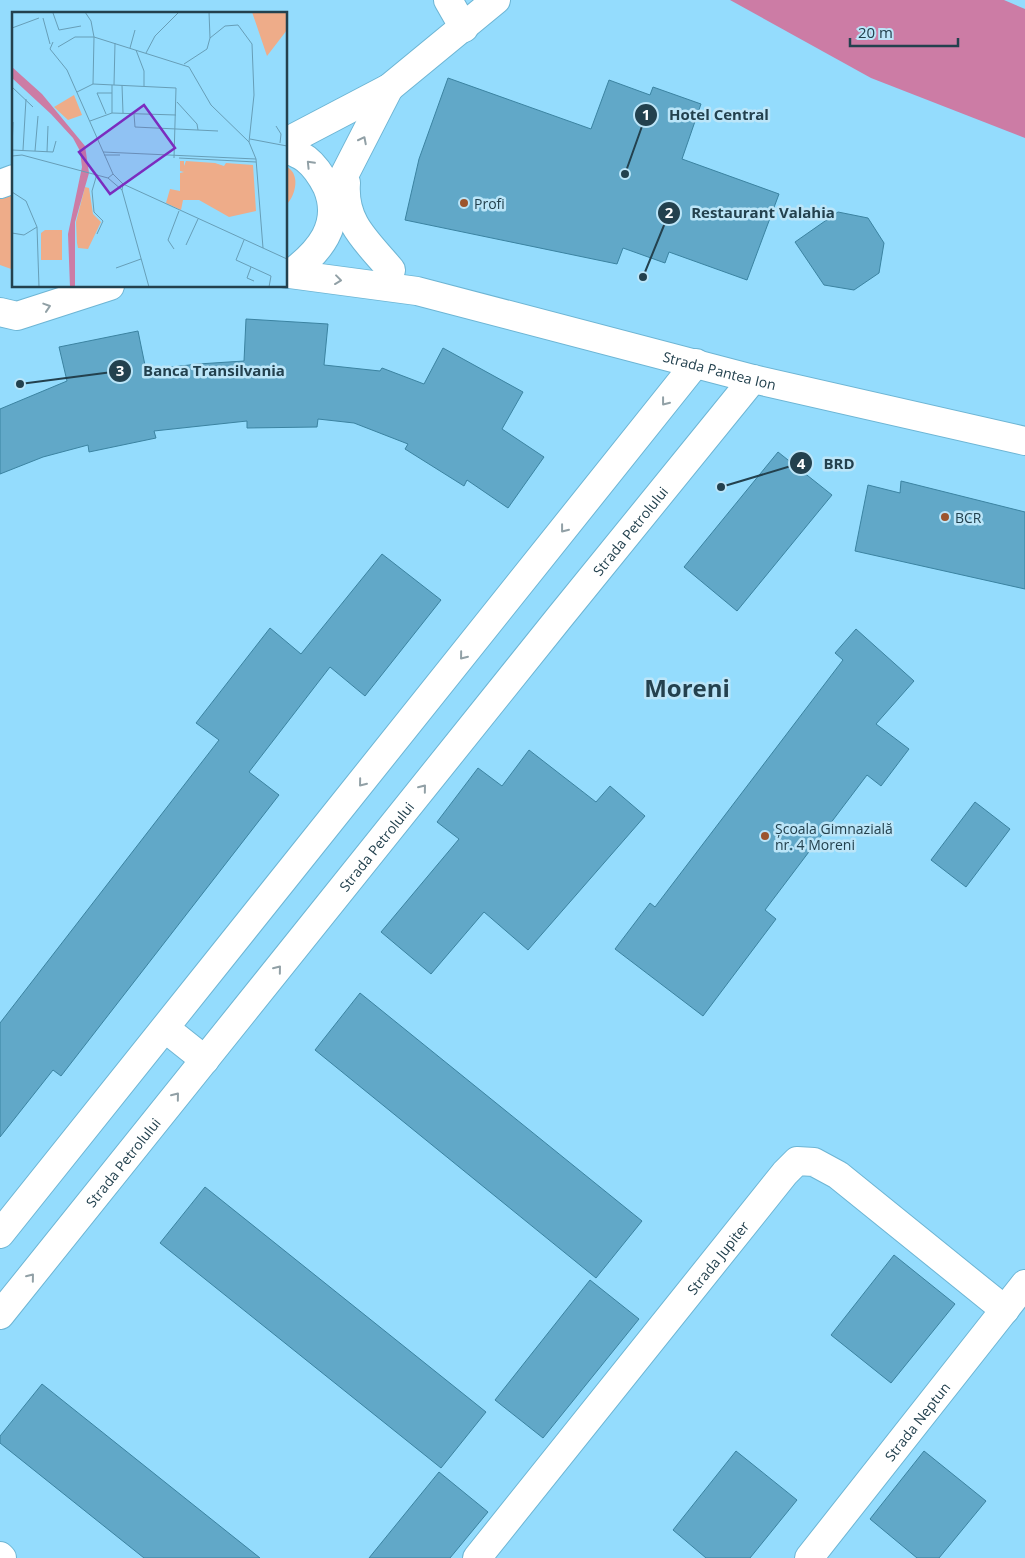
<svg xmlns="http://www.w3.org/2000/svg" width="1025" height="1558" viewBox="0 0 1025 1558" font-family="'Open Sans',sans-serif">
	<rect width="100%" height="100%" fill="#94dcfd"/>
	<!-- green -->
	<g fill="#eeac89">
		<path d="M286,166C289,168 293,171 294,175C298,184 293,199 286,205Z"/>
		<path d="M6,194L14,195V270L0,265V196Z"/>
	</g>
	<!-- water -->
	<path fill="#cc7ca5" d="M730,0H1004L1025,9V138L871,78Z"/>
	<!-- building -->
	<g fill="#61a8c8" stroke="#3b83a1">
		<path d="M448,78L591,129L609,80L650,95L653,87L701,104L682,159L779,194L747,280L669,252L665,263L623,248L617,264L405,220L419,159Z"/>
		<path d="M838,212L868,218L884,243L879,273L854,290L824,285L795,242Z"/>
		<path d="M246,319L328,324L324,365L380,371L382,368L424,384L443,348L523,392L502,429L544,457L508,508L467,480L464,486L405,449L408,444L354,423L318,419L317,427L247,428V421L154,431L156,438L89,452L88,445L43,457L0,474V409L67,381L59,347L138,331L146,370L198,364L244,361Z"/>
		<path d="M778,452L832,495L737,611L684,567Z"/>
		<path d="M901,481L1025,512V589L855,551L868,485L900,493Z"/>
		<path d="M382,554L441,600L365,696L330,667L249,772L279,795L61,1076L53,1070L0,1137V1023L219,740L196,723L270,628L301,654Z"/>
		<path d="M856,629L914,681L876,724L909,749L881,786L867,775L765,910L776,919L703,1016L615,949L650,903L655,907L843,660L835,653Z"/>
		<path d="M529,750L596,802L610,786L645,816L528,950L484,912L431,974L381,932L459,839L437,822L478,768L502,786Z"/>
		<path d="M975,802L1010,829L966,887L931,860Z"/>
		<path d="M360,993L642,1221L596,1278L315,1050Z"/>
		<path d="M205,1187L486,1412L441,1468L160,1243Z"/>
		<path d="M894,1255L955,1304L891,1383L831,1335Z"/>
		<path d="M590,1280L639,1319L543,1438L495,1400Z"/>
		<path d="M42,1384L260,1558H144L0,1443V1436Z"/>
		<path d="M736,1451L797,1500L750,1558H706L673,1530Z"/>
		<path d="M924,1451L986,1501L939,1558H917L870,1519Z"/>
		<path d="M439,1472L488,1512L450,1558H369Z"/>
	</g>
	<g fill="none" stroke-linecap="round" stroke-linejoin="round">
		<defs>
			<g id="minor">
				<path d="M448,0L464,28"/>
				<path d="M166,1029L205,1060"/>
				<path d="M0,1234L696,363"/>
				<path id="s1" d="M0,1315L559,618L753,379"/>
				<path d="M0,1556L2,1558"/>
				<path id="s2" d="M477,1558L785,1173L797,1161L814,1162L838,1175L1005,1310"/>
				<path id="s3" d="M809,1558L1025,1284"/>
			</g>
			<g id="major">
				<path d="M286,142L389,88L496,0"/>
				<path d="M286,148C293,152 301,155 306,159C315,166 322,177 327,187C343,225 319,252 290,274H286"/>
				<path d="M346,183C343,223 367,241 391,270"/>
				<path d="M0,184L14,179"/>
				<path d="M332,199L389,88"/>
				<path id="s4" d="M290,274L417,291L753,379L1025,441"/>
				<path d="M0,312L17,316L110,286"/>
			</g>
		</defs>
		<!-- minor casing -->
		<use href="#minor" stroke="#6db5d4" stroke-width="30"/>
		<!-- major casing -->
		<use href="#major" stroke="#6db5d4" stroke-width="30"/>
		<!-- minor -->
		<use href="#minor" stroke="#fff" stroke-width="28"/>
		<!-- major -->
		<use href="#major" stroke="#fff" stroke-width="28"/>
	</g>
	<!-- one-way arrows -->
	<defs><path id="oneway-chevron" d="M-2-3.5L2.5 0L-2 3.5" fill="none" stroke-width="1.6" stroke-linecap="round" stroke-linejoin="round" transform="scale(1.25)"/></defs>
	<g stroke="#91a0a6">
		<use href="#oneway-chevron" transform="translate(363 140) rotate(-63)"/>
		<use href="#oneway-chevron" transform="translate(310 164) rotate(-134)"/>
		<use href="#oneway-chevron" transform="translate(338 280) rotate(7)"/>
		<use href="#oneway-chevron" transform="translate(47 307) rotate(-18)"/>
		<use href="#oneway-chevron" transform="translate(665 402) rotate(128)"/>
		<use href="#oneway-chevron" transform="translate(564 529) rotate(128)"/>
		<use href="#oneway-chevron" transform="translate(463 656) rotate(129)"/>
		<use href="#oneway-chevron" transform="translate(362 783) rotate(129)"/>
		<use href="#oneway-chevron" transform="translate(423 788) rotate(-51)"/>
		<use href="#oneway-chevron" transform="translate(278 969) rotate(-51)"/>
		<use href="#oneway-chevron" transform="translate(176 1096) rotate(-51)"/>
		<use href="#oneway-chevron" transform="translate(31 1277) rotate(-51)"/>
	</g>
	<!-- markers -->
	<g fill="#9c552d" stroke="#bbe5f8" stroke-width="2">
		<circle cx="464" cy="203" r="5"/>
		<circle cx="945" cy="517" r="5"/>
		<circle cx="765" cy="836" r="5"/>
	</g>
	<g text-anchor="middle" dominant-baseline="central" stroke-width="5" stroke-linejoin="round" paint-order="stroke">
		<!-- poi labels -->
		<g font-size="14" fill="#23414e" stroke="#bbe5f8" text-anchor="start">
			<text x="474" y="203">Profi</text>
			<text x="955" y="517">BCR</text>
			<text x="775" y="828">Școala Gimnazială<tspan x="775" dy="16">nr. 4 Moreni</tspan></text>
		</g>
		<!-- street labels -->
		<g font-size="14" fill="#23414e" stroke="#bbe5f8">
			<text stroke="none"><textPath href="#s4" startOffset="441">Strada Pantea Ion</textPath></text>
			<text stroke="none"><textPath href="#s1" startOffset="1006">Strada Petrolului</textPath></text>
			<text stroke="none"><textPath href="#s1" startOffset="601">Strada Petrolului</textPath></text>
			<text stroke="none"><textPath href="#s1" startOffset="196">Strada Petrolului</textPath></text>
			<text stroke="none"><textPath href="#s2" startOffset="385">Strada Jupiter</textPath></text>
			<text stroke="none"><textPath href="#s3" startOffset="174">Strada Neptun</textPath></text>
		</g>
		<!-- town labels -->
		<g font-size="24" font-weight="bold" fill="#23414e" stroke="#bbe5f8">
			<text x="687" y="687">Moreni</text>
		</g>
	</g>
	<!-- overview -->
	<g transform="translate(12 12)">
		<rect width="275" height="275" fill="#94dcfd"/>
		<path d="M240,0H275V18L255,44ZM62,83L70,103L56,108L42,95ZM168,149H172V154L174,149L203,151L212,154L214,151L241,153L244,199L217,205L187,188H171L169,198L154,191L158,177L168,179V161L172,160L168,159ZM73,175L77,176L81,202L89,210L76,237L66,236L65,231L64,210ZM33,218H50V248H29V221Z" fill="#eeac89"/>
		<path d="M0,55L30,82L73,134L77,161L63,210V275H58L56,222L70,155L68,139L61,126L39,102L0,66Z" fill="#cc7ca5"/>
		<path fill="none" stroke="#679eb7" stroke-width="1" d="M73,0L79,9L82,25L177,55L199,93L237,130L244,147L251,236M41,1L47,18L69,14M31,6L38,32M0,16L27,6M198,26L213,14L226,13L240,32L242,83L237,130M41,30L38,37L55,58L101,162M46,35L63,25H82L81,72M118,36L123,18M124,38L132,59V74M134,41L143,24L167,0M172,52L195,37L198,26L197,0M102,73L103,31M110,73L111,101M0,75L21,95M65,80L81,72L164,76L162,146M165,90L185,112L186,118M100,101V73M94,102L85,81H100M122,102L123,115L206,119M78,109L100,101L164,103M264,114L269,122L268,131M238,127L275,134M0,138L41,140L44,129M0,138L1,110M11,138L14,87M23,139L26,104M35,140L36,114M91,140L244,147M92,143H108M0,144L10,143L96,166M167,146L244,150M101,162L111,172L110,178L96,166ZM111,172L275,247M110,178L137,275M0,180L14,189L25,215L27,275M0,221L12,223L25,215M85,222L91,209L82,200L80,179L85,162M232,228L224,248L259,264L257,275M174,233L186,207M162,237L156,228L167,199M239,255L235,266L242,269M104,256L129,247"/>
		<path fill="#7b2cbf" fill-opacity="0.15" stroke="#7b2cbf" stroke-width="2.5" d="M132,93L163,136L98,182L67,140Z"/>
		<rect width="275" height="275" fill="none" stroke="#23414e" stroke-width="2.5"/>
	</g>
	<!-- callouts -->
	<path fill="none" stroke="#23414e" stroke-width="2" d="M625 174L646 115M643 277L669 213M20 384L120 371M721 487L801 463"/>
	<g fill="#23414e" stroke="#bbe5f8" stroke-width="2">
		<circle cx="625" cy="174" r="5"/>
		<circle cx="643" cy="277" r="5"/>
		<circle cx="20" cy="384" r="5"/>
		<circle cx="721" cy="487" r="5"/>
		<circle cx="646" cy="115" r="12"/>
		<circle cx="669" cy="213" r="12"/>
		<circle cx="120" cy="371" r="12"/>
		<circle cx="801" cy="463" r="12"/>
	</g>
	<g font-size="15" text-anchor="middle" font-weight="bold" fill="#fff">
		<text x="646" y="120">1</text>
		<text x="669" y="218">2</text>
		<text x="120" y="376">3</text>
		<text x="801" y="469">4</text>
	</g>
	<g font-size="15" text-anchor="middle" font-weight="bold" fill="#23414e" stroke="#bbe5f8" stroke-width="5" stroke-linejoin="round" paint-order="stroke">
		<text x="719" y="120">Hotel Central</text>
		<text x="763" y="218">Restaurant Valahia</text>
		<text x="214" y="376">Banca Transilvania</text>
		<text x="839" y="469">BRD</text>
	</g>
	<!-- scale -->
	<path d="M850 38v8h108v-8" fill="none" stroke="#23414e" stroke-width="2.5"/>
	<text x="858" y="38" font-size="15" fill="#23414e" stroke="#bbe5f8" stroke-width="4" paint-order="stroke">20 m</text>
</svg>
